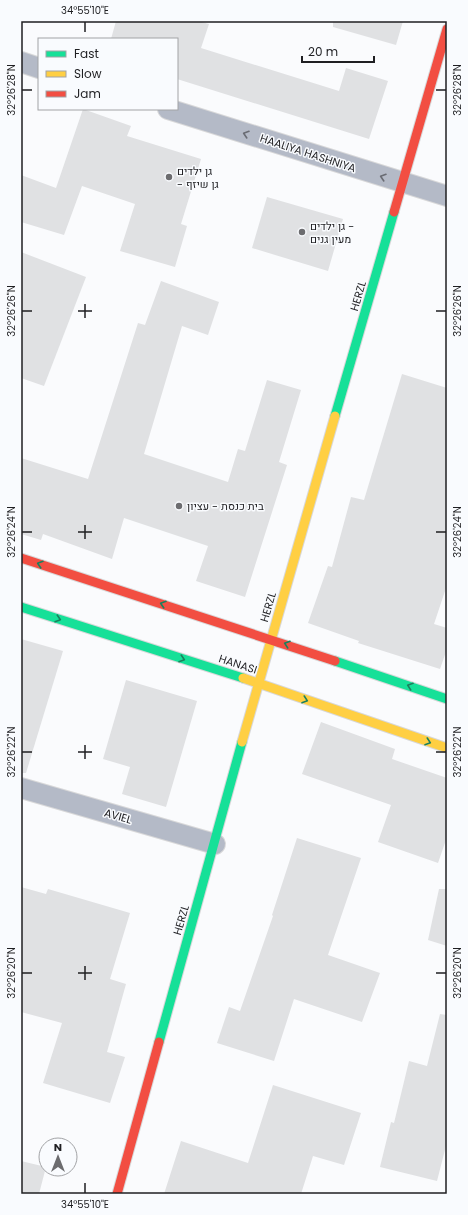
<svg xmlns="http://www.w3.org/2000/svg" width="468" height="1215" viewBox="0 0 468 1215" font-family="Poppins,Heebo,sans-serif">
	<rect width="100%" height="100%" fill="#fafbfd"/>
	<!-- building -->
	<g fill="#e0e1e3">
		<path d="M116,21H198L209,24L201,48L339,91L346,68L388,81L369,139L177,79V39H111Z"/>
		<path d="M333,21H403L396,45L333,27Z"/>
		<path d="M83,109L131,126L127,136L201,159L181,224L187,226L175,267L120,251L135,204L82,186L64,235L21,222V175L56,188Z"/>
		<path d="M267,197L343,219L328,271L252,248Z"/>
		<path d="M21,252L86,277L44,386L21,378Z"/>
		<path d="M161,281L219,302L208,335L182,326L144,454L228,482L238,449L245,451L267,380L301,390L279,462L287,465L245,597L196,581L208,546L124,518L112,559L43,534L41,540L21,534V458L88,479L138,323L145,325Z"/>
		<path d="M402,374L447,388V585L434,624L447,628V649L440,669L358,643L359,641L308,623L328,566L332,567L351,497L364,500Z"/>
		<path d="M21,639L63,651L26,773H21Z"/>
		<path d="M126,680L197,701L166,807L122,794L130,767L103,759Z"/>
		<path d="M321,722L395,749L392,759L447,778V837L438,863L378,842L391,805L302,774Z"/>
		<path d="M297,838L361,858L328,955L380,973L362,1022L294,999L274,1061L217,1043L229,1007L240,1011L273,916L272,915Z"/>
		<path d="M21,887L46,894L48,889L130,913L110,979L126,984L107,1052L125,1057L110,1103L43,1083L62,1023L21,1012Z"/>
		<path d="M439,889H447V946L428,940Z"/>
		<path d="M440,1014L447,1015V1142L437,1181L380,1167L391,1122L394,1123L409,1061L427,1066Z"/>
		<path d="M273,1085L361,1113L344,1165L313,1156L301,1194H164L181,1141L248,1163Z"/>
		<path d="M21,1161L46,1167L39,1194H21Z"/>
	</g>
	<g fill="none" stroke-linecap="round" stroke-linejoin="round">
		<defs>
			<g id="street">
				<path d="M21,62L39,68"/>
				<path d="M168,109L447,196"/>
				<path d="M21,788L215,844"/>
			</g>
			<g id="fast">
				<path d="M335,416L394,212"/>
				<path d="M21,607L243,678"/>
				<path d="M335,661L447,699"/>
				<path d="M159,1042L242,742"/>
			</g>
			<g id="slow">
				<path d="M243,678L447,748"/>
				<path d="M242,742L335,416"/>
			</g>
			<g id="jam">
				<path d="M394,212L447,29"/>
				<path d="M21,558L335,661"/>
				<path d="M117,1194L159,1042"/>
			</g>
		</defs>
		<!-- street casing -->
		<use href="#street" stroke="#d8d8d9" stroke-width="22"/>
		<!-- fast casing -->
		<use href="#fast" stroke="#d8d8d9" stroke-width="11"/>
		<!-- slow casing -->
		<use href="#slow" stroke="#d8d8d9" stroke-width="11"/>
		<!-- jam casing -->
		<use href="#jam" stroke="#d8d8d9" stroke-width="11"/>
		<!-- street -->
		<use href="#street" stroke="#b4bac7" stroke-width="20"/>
		<!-- fast -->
		<use href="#fast" stroke="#16e098" stroke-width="9"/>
		<!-- slow -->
		<use href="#slow" stroke="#ffcf43" stroke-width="9"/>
		<!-- jam -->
		<use href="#jam" stroke="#f24e42" stroke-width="9"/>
	</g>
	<!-- one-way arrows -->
	<defs><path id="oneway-chevron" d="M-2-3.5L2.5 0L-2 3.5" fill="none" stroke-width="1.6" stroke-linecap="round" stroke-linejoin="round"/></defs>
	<g stroke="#6a6c74">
		<use href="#oneway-chevron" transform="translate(246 134) rotate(-162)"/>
		<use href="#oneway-chevron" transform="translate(383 177) rotate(-162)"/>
	</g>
	<g stroke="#1a805d">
		<use href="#oneway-chevron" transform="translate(40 564) rotate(-162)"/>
		<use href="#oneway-chevron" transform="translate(163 604) rotate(-162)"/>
		<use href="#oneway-chevron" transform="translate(58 619) rotate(18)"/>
		<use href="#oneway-chevron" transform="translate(287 644) rotate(-161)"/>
		<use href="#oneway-chevron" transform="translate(182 659) rotate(18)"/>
		<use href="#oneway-chevron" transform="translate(410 686) rotate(-161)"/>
		<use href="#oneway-chevron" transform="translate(305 700) rotate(19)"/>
		<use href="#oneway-chevron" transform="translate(428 742) rotate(19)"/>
	</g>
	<!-- ticks -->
	<path fill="none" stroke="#1f1f22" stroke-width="1.5" d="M85,22V32M22,90H32M436,90H446M85,304V318M22,311H32M78,311H92M436,311H446M85,525V539M22,532H32M78,532H92M436,532H446M85,745V759M22,752H32M78,752H92M436,752H446M85,966V980M22,973H32M78,973H92M436,973H446M85,1183V1193"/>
	<!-- markers -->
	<g fill="#6c6c6f" stroke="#f9fbfe" stroke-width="1.5">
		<circle cx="169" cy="177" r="4"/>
		<circle cx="302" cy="232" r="4"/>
		<circle cx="179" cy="506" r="4"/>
	</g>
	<g text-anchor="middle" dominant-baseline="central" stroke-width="3" stroke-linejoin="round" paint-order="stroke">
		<!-- street labels -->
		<g font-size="11" fill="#1f1f22" stroke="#f9fbfe">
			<text transform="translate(308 153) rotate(18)">HAALIYA HASHNIYA</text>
			<text transform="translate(358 296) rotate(-74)">HERZL</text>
			<text transform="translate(268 607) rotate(-74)">HERZL</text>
			<text transform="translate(238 664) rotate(18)">HANASI</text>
			<text transform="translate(118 816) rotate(16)">AVIEL</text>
			<text transform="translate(181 920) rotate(-74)">HERZL</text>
		</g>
		<!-- poi labels -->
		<g font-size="11" fill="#1f1f22" stroke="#f9fbfe" text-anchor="start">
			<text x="177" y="171">גן ילדים<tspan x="177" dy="13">- גן שיזף</tspan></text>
			<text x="310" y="226">גן ילדים -<tspan x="310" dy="13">מעין גנים</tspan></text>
			<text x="187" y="506">בית כנסת - עציון</text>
		</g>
	</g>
	<!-- border -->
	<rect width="468" height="1215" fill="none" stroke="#f9fbfe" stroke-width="44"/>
	<!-- legend -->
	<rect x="38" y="38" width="140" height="72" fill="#f9fbfe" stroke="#a2a3a6"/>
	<rect x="46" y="51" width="20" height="6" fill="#16e098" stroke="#a2a3a6"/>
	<text x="74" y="58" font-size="12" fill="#1f1f22">Fast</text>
	<rect x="46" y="71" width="20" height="6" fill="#ffcf43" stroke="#a2a3a6"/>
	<text x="74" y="78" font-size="12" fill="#1f1f22">Slow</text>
	<rect x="46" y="91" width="20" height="6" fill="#f24e42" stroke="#a2a3a6"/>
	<text x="74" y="98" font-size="12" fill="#1f1f22">Jam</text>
	<!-- north arrow -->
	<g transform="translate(58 1157)"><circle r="19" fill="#f9fbfe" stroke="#a2a3a6"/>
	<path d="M0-3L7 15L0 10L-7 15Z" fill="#6c6c6f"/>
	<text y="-6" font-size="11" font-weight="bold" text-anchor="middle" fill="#1f1f22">N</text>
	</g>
	<!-- scale -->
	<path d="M302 56v6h72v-6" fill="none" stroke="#1f1f22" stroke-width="2"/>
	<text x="308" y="56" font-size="12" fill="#1f1f22" stroke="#f9fbfe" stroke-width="3" paint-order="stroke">20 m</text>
	<rect x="22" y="22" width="424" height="1171" fill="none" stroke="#1f1f22" stroke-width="1.5"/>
	<g font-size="10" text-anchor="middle" fill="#1f1f22">
		<text x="85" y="14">34°55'10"E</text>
		<text transform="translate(11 90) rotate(-90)" y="4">32°26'28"N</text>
		<text transform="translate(457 90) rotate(-90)" y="4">32°26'28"N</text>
		<text transform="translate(11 311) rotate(-90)" y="4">32°26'26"N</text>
		<text transform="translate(457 311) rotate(-90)" y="4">32°26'26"N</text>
		<text transform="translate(11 532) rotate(-90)" y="4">32°26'24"N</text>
		<text transform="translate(457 532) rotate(-90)" y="4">32°26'24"N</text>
		<text transform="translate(11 752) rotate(-90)" y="4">32°26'22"N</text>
		<text transform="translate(457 752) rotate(-90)" y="4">32°26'22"N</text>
		<text transform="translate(11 973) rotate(-90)" y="4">32°26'20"N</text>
		<text transform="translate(457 973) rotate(-90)" y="4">32°26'20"N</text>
		<text x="85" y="1208">34°55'10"E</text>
	</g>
</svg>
